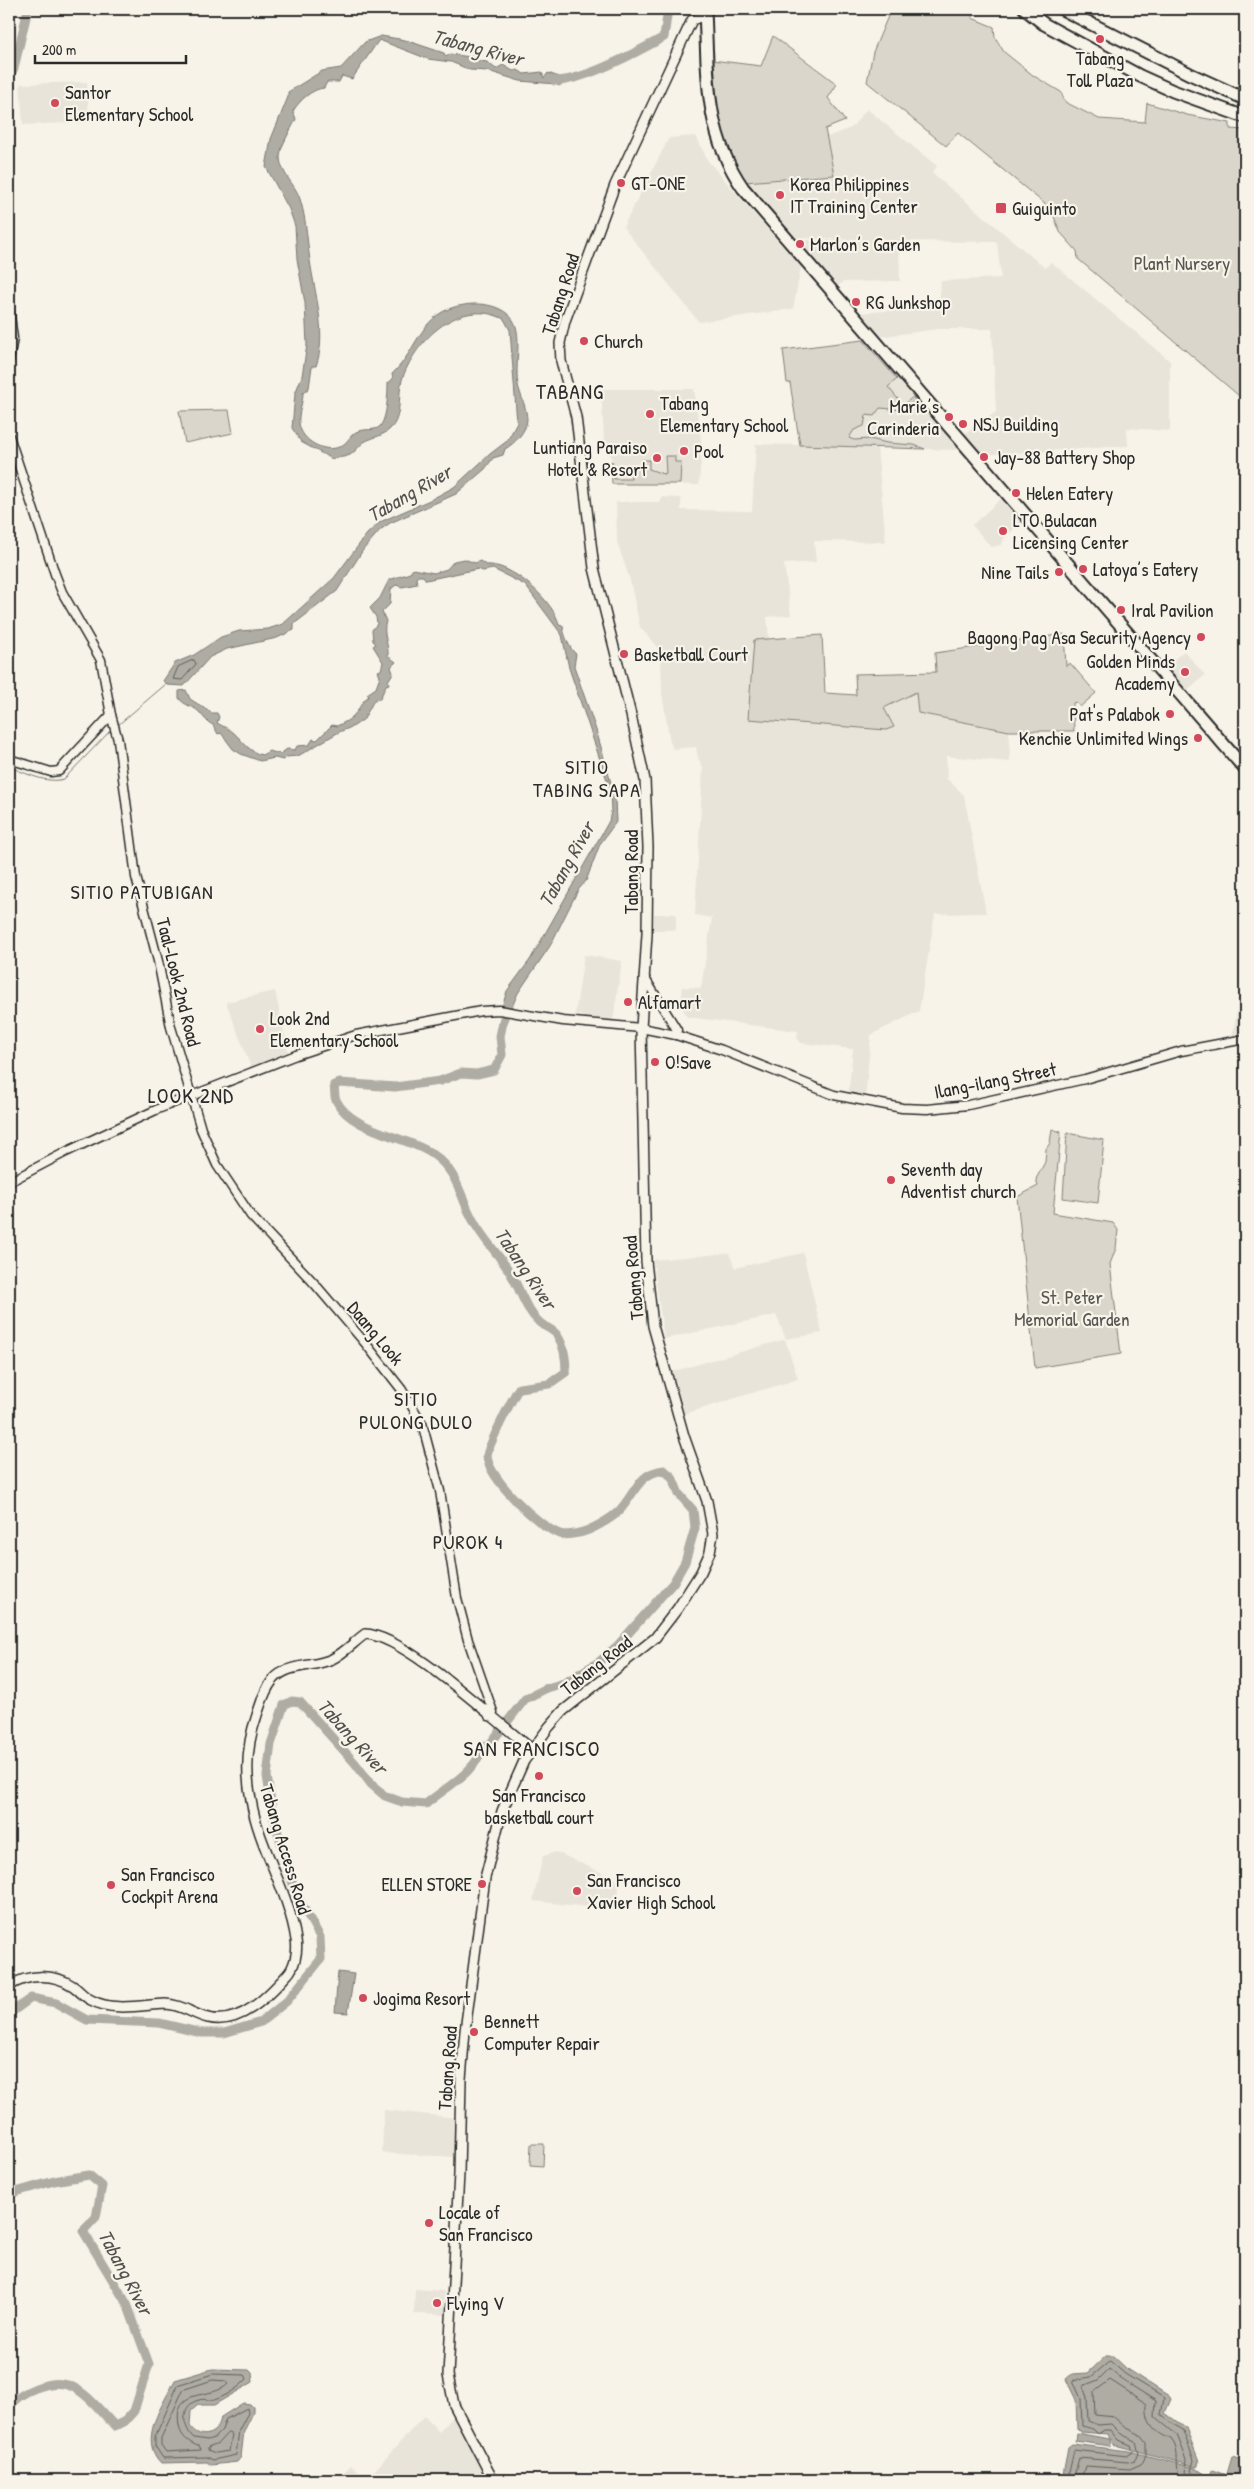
<svg xmlns="http://www.w3.org/2000/svg" width="1254" height="2489" viewBox="0 0 1254 2489" font-family="'Patrick Hand',sans-serif">
	<rect width="100%" height="100%" fill="#f7f3e8"/>
	<filter id="ink" filterUnits="userSpaceOnUse"><feTurbulence type="fractalNoise" baseFrequency=".02" numOctaves="2"/><feDisplacementMap in="SourceGraphic" scale="10" xChannelSelector="R" yChannelSelector="G"/><feConvolveMatrix kernelMatrix="1 2 1 2 8 2 1 2 1" color-interpolation-filters="sRGB"/></filter>
	<g filter="url(#ink)">
		<!-- built -->
		<g fill="#e8e4da">
			<path d="M87,82L89,122L23,125L20,84Z"/>
			<path d="M867,109L937,166L932,173L1045,268L1051,262L1170,361V431L1127,428L1128,446L979,455L964,434L996,412L992,329H937L879,337L858,313L939,307L941,281L1001,278L997,242L899,241L900,281L843,282L836,288L799,240H864L797,238L745,182L834,175L827,137L851,128Z"/>
			<path d="M696,136L708,161L801,267L793,309L699,322L623,227L669,138Z"/>
			<path d="M863,340L958,448L955,450L877,447L886,542L814,541L816,562L784,564L791,615L767,617L769,639L822,635L825,693L856,695L855,674L917,673L918,713L1009,731L1010,762L946,756L947,779L964,795L986,913L935,914L919,1011L871,1035L865,1100L848,1097L853,1049L801,1043L797,1038L798,1031L687,1017L682,1008V987L701,988L712,918L695,915L703,768L698,758L696,747L673,749L670,742L662,693L661,657L656,646L640,627L630,580L617,542L616,502H661V497L681,498V510L752,511L756,444L800,445L790,383H787L783,350Z"/>
			<path d="M601,389H694L702,447L699,485L616,484V469L604,439Z"/>
			<path d="M1001,499L1021,523L1004,538L1002,545L991,547L972,525Z"/>
			<path d="M1184,651L1205,675L1186,692L1164,668Z"/>
			<rect x="654" y="914" width="22" height="16"/>
			<path d="M584,955L622,961L613,1021L575,1015Z"/>
			<path d="M1245,963V1032L1232,1036L1234,1027Z"/>
			<path d="M275,991L289,1056L252,1070L226,1002Z"/>
			<path d="M729,1253L735,1268L803,1253L822,1333L785,1339L798,1379L684,1414L671,1372L786,1339L776,1315L664,1339L653,1260Z"/>
			<path d="M556,1852L620,1881L616,1910L533,1901L543,1856Z"/>
			<path d="M384,2110L457,2118L455,2157L382,2153Z"/>
			<path d="M415,2289L444,2291L445,2315L414,2314Z"/>
			<path d="M424,2416L439,2432L454,2416L488,2480H336L351,2465L366,2480Z"/>
		</g>
		<!-- green -->
		<g fill="#dad6cc" stroke="#82807c">
			<path d="M891,9H973L972,18L994,27L995,37L1004,52L1034,76L1061,92L1065,102L1099,119L1145,122L1147,103L1187,115L1230,123V129L1245,130V401L1078,259L1077,251L1060,232L1051,209L958,133L946,146L867,82L873,52Z"/>
			<path d="M773,36L837,84L828,98L845,121L825,129L834,175L745,182L734,164L717,121L712,60L761,66Z"/>
			<path d="M863,340L897,379L888,387L903,405L913,397L915,400L903,410L880,408L874,416L866,415L864,426L854,430L849,438L854,440L870,439L887,443L914,445L925,449L800,445L790,383H787L783,350Z"/>
			<path d="M229,410L233,433L185,443L179,411Z"/>
			<path d="M665,456H675V462H681L680,484H612L611,461L613,462L614,479H631L630,466H641V460H649V469L663,474L666,473Z"/>
			<path d="M1064,634L1066,666L1070,663L1096,693L1080,707L1076,702L1073,703L1074,731H1009L918,713L916,692L884,708L894,727L886,730L748,719L754,640L822,635L825,693L856,695L855,674L936,672L935,653Z"/>
			<path d="M1052,1129L1061,1132L1053,1213L1113,1223L1118,1230L1116,1248L1110,1264L1121,1354L1035,1368L1017,1197L1038,1186L1036,1179L1045,1162L1046,1149L1050,1143Z"/>
			<path d="M1067,1133L1104,1140L1098,1203L1063,1198Z"/>
			<path d="M531,2144H544L543,2166L530,2165Z"/>
		</g>
		<!-- water -->
		<g fill="#afaca4" stroke="#7a7874">
			<path d="M381,36L405,40L444,53L446,57L450,54L470,57L473,55L475,60L487,62L496,69L503,65L513,71L518,70L524,74L542,72L544,78L548,73L567,80L559,86L556,84L520,81L488,71L470,70L451,62L428,59L379,40L352,79L342,76L339,82H327L324,88C312,89 300,100 293,111L296,119C291,130 280,146 280,158C281,174 296,185 300,199C307,221 307,244 311,267C316,298 327,336 316,366H312L309,388L303,393C303,403 298,413 299,423C301,441 324,453 339,447C347,444 350,435 356,432C363,428 377,432 381,425C387,416 388,394 388,383L393,379L392,374C419,349 420,311 464,305C480,302 503,305 513,320C524,337 512,372 520,392C523,401 527,411 527,420C526,432 514,444 505,449L503,455L493,458L485,469L456,494L390,523L380,530L363,550L337,591L294,624V630L277,638L227,649L210,657L184,686L167,685L163,681L175,663L194,655L221,637L239,631L268,629L283,624L334,578L367,534L380,522L432,499L454,487L490,454L507,441L517,423L510,330L504,319C461,297 417,338 403,377C397,392 403,416 391,428C384,436 373,437 364,442C359,446 355,452 350,455C344,458 337,457 332,459L301,442L292,428L295,394L302,376L307,345L305,303L297,259L295,226L289,209L266,167L271,139L288,97V92L322,71L341,68L365,42Z"/>
			<path d="M464,559L475,563L480,561L486,565C512,562 556,604 559,625L563,626C563,633 570,650 576,654L574,666L597,733L615,797L616,822L600,844L586,881L578,890L550,946L518,993L511,1009L502,1007L507,991L530,960L609,821L611,812L610,789L569,668L562,635L525,585L493,569L483,571L478,569L426,580L423,576H418L416,578L417,584L402,587L396,585L391,589L390,604L382,612L386,621C382,634 389,644 388,656L396,662L391,667L393,673L388,681L389,684L386,685L380,699L374,700L364,719L354,726L339,732L298,756L286,757L283,760L275,758L260,761L241,754L233,749L221,733L218,734L213,725C205,721 205,718 199,712C194,706 184,706 179,698V691L186,690L190,699L212,713H217L219,717L217,723C222,726 230,729 234,733C243,741 249,752 262,755L269,751L280,754L287,749L295,750L297,746L309,745L313,739L317,740L332,725L337,726C343,723 350,720 354,715C360,709 361,701 369,696L367,694L376,688L380,677L378,671L381,670L383,662L373,646L376,644L373,641L372,630L377,624L376,617L370,608L380,598L389,580L410,573L413,569L434,573L447,569L454,561Z"/>
			<path d="M338,1972L354,1974L348,2013L335,2012Z"/>
			<path d="M1106,2356H1113L1128,2370L1169,2396L1171,2399L1165,2413L1186,2428L1199,2461L1197,2467L1115,2445L1107,2434L1080,2432L1077,2429L1076,2400L1066,2379L1072,2374L1088,2373Z"/>
			<path d="M212,2369L249,2370L252,2373L253,2382L214,2405H198L191,2411L190,2426C201,2442 219,2434 221,2417L243,2403L250,2404L253,2407V2413L244,2431L241,2457L237,2462L211,2465L207,2462L161,2463C137,2439 163,2405 175,2380Z"/>
			<path d="M1076,2433L1110,2439L1111,2446L1075,2441Z"/>
			<path d="M1072,2444L1129,2451L1195,2468L1205,2474L1204,2480H1062L1068,2447Z"/>
			<path d="M1232,2457L1245,2461V2480H1210L1213,2469L1227,2474Z"/>
		</g>
		<g fill="none" stroke-linecap="round" stroke-linejoin="round">
			<!-- shore -->
			<g stroke="#605f5b" stroke-width="1">
				<path d="M194,660L196,664L182,680L173,679L178,667Z"/>
				<path d="M213,2374L245,2375L247,2379C241,2386 225,2397 214,2400C209,2401 204,2398 199,2400C180,2404 182,2428 194,2438L207,2440L214,2438L222,2430L226,2419L247,2408L248,2413L239,2430L236,2455L213,2460L207,2457L163,2458L155,2446V2437L178,2385Z"/>
				<path d="M213,2380L226,2381L228,2384C211,2401 172,2385 179,2426C181,2438 190,2443 200,2447L201,2450L166,2452L161,2445V2438L183,2390Z"/>
				<path d="M228,2433L232,2435L229,2451L215,2453L208,2450V2447L218,2443Z"/>
				<path d="M1067,2480L1074,2450L1127,2456L1133,2452L1131,2445L1118,2440L1110,2430H1104L1098,2434L1093,2429L1082,2426L1081,2399L1073,2380L1091,2377L1110,2361L1125,2374L1164,2398L1161,2415L1183,2431L1194,2460L1191,2471L1199,2480"/>
				<path d="M1073,2480L1079,2458L1128,2462L1135,2460L1139,2454L1136,2441L1121,2434L1111,2424L1098,2425L1088,2421L1087,2398L1083,2386L1098,2380L1109,2369L1121,2379L1156,2401L1155,2417L1177,2435L1187,2460L1185,2472L1191,2480"/>
				<path d="M1081,2480L1085,2466L1130,2469L1141,2464L1146,2455V2443L1139,2434L1125,2427L1114,2417L1095,2415L1094,2392L1110,2380L1147,2404C1146,2418 1150,2428 1164,2436C1165,2436 1170,2439 1171,2439C1182,2452 1173,2467 1181,2480"/>
			</g>
			<!-- stream -->
			<g stroke="#7a7874" stroke-width="1">
				<path d="M118,725L166,684"/>
				<path d="M9,767C26,773 46,784 64,779L111,730"/>
				<path d="M1207,2480L1208,2476"/>
			</g>
			<!-- river -->
			<g stroke="#afaca4" stroke-width="9">
				<path d="M9,77L14,68L28,9"/>
				<path d="M555,81C584,81 639,51 664,37L668,9"/>
				<path d="M9,2014L31,1998L56,2003L87,2020L159,2023L202,2033H224L261,2022L287,2001L321,1959L320,1937L296,1894L285,1857L273,1815L267,1776L271,1744L284,1705L292,1701L300,1702L355,1763L371,1784L385,1796L402,1802L426,1804C446,1787 475,1773 484,1746L490,1744L525,1699L547,1688L564,1683L600,1661L618,1645L673,1583L685,1562L695,1528L693,1510L679,1494L672,1477L664,1470C638,1473 635,1494 619,1511C611,1519 590,1531 579,1533C574,1534 565,1536 560,1534C540,1528 488,1478 487,1456C487,1448 513,1397 519,1388L549,1384L566,1372C566,1361 564,1345 557,1335C553,1329 544,1327 539,1322C525,1309 521,1291 512,1276C501,1256 483,1240 473,1220C460,1197 458,1172 434,1155C408,1136 351,1132 336,1100C334,1096 335,1090 334,1085L340,1083L395,1087L440,1081L461,1073L477,1074L494,1070L502,1055L500,1036L507,1004"/>
				<path d="M9,2194L54,2181L89,2175L102,2186L96,2217L83,2231L127,2304L149,2364L134,2411L125,2421L115,2426C102,2413 86,2391 68,2385C50,2379 19,2392 9,2407"/>
			</g>
			<defs>
				<g id="minor">
					<path d="M9,309L13,338L9,360"/>
					<path d="M9,436L55,574L62,592L101,660L111,715L118,740L136,877L158,961L171,1027L201,1129L217,1165L251,1216L314,1283L366,1344L402,1390L422,1423L440,1491L457,1598L468,1640L493,1712L489,1716"/>
					<path d="M9,759L51,772L59,771L111,715"/>
					<path d="M644,977L677,1030L676,1035"/>
					<path d="M9,1182L66,1152L158,1109L296,1055L356,1035L481,1011L499,1010L563,1021L641,1028L676,1035L722,1050L834,1095L902,1108L927,1109L968,1105L1085,1079L1181,1051L1245,1039"/>
				</g>
				<g id="major">
					<path d="M9,1986C28,1974 53,1973 73,1986C79,1990 84,1997 91,2000C113,2012 142,2005 165,2004C182,2004 193,2015 208,2018C240,2026 268,1996 287,1975C295,1967 298,1951 296,1940C289,1891 259,1848 251,1800C245,1770 247,1743 257,1715C261,1703 265,1689 273,1680C287,1663 313,1668 332,1659C344,1653 354,1642 365,1634C405,1635 496,1722 532,1749"/>
					<path d="M493,2480L454,2405L448,2375L459,2174L461,2079L465,2031L485,1878L502,1811L524,1761L549,1727L563,1711L655,1638L678,1608L701,1572L710,1552L713,1534L707,1501L684,1436L653,1326L646,1261L641,1028L647,934L648,847L645,780L631,715L594,568L576,417L561,361L560,343L565,321L615,185L692,20L705,15"/>
				</g>
				<g id="highway">
					<path d="M705,9C708,74 704,132 743,188L1245,769"/>
					<path d="M1025,9L1044,24L1140,76L1173,91L1245,117"/>
					<path d="M1062,9L1190,74L1245,99"/>
				</g>
			</defs>
			<!-- minor casing -->
			<use href="#minor" stroke="#2b2b2b" stroke-width="11"/>
			<!-- major casing -->
			<use href="#major" stroke="#2b2b2b" stroke-width="12"/>
			<!-- highway casing -->
			<use href="#highway" stroke="#2b2b2b" stroke-width="15"/>
			<!-- minor -->
			<use href="#minor" stroke="#f7f3e8" stroke-width="8"/>
			<!-- major -->
			<use href="#major" stroke="#f7f3e8" stroke-width="9"/>
			<!-- highway -->
			<use href="#highway" stroke="#f7f3e8" stroke-width="11"/>
		</g>
	</g>
	<!-- markers -->
	<g fill="#d1495b" stroke="#f7f3e8" stroke-width="2">
		<circle cx="1100" cy="39" r="5"/>
		<circle cx="55" cy="103" r="5"/>
		<circle cx="621" cy="183" r="5"/>
		<circle cx="780" cy="195" r="5"/>
		<rect x="995" y="202" width="12" height="12" rx="2.5"/>
		<circle cx="800" cy="244" r="5"/>
		<circle cx="856" cy="302" r="5"/>
		<circle cx="584" cy="341" r="5"/>
		<circle cx="650" cy="414" r="5"/>
		<circle cx="949" cy="417" r="5"/>
		<circle cx="963" cy="424" r="5"/>
		<circle cx="684" cy="451" r="5"/>
		<circle cx="984" cy="457" r="5"/>
		<circle cx="657" cy="458" r="5"/>
		<circle cx="1016" cy="493" r="5"/>
		<circle cx="1003" cy="531" r="5"/>
		<circle cx="1083" cy="569" r="5"/>
		<circle cx="1059" cy="572" r="5"/>
		<circle cx="1121" cy="610" r="5"/>
		<circle cx="1201" cy="637" r="5"/>
		<circle cx="624" cy="654" r="5"/>
		<circle cx="1185" cy="672" r="5"/>
		<circle cx="1170" cy="714" r="5"/>
		<circle cx="1198" cy="738" r="5"/>
		<circle cx="628" cy="1002" r="5"/>
		<circle cx="260" cy="1029" r="5"/>
		<circle cx="655" cy="1062" r="5"/>
		<circle cx="891" cy="1180" r="5"/>
		<circle cx="539" cy="1776" r="5"/>
		<circle cx="482" cy="1884" r="5"/>
		<circle cx="111" cy="1885" r="5"/>
		<circle cx="577" cy="1891" r="5"/>
		<circle cx="363" cy="1998" r="5"/>
		<circle cx="474" cy="2032" r="5"/>
		<circle cx="429" cy="2223" r="5"/>
		<circle cx="437" cy="2303" r="5"/>
	</g>
	<g text-anchor="middle" dominant-baseline="central" stroke-width="4.5" stroke-linejoin="round" paint-order="stroke">
		<!-- poi labels -->
		<g font-size="19" fill="#2b2b2b" stroke="#f7f3e8" text-anchor="start">
			<text x="1100" y="58" text-anchor="middle">Tabang<tspan x="1100" dy="22">Toll Plaza</tspan></text>
			<text x="65" y="92">Santor<tspan x="65" dy="22">Elementary School</tspan></text>
			<text x="631" y="183">GT-ONE</text>
			<text x="790" y="184">Korea Philippines<tspan x="790" dy="22">IT Training Center</tspan></text>
			<text x="1012" y="208">Guiguinto</text>
			<text x="810" y="244">Marlon’s Garden</text>
			<text x="866" y="302">RG Junkshop</text>
			<text x="594" y="341">Church</text>
			<text x="660" y="403">Tabang<tspan x="660" dy="22">Elementary School</tspan></text>
			<text x="939" y="406" text-anchor="end">Marie’s<tspan x="939" dy="22">Carinderia</tspan></text>
			<text x="973" y="424">NSJ Building</text>
			<text x="647" y="447" text-anchor="end">Luntiang Paraiso<tspan x="647" dy="22">Hotel &amp; Resort</tspan></text>
			<text x="694" y="451">Pool</text>
			<text x="994" y="457">Jay-88 Battery Shop</text>
			<text x="1026" y="493">Helen Eatery</text>
			<text x="1013" y="520">LTO Bulacan<tspan x="1013" dy="22">Licensing Center</tspan></text>
			<text x="1093" y="569">Latoya’s Eatery</text>
			<text x="1049" y="572" text-anchor="end">Nine Tails</text>
			<text x="1131" y="610">Iral Pavilion</text>
			<text x="1191" y="637" text-anchor="end">Bagong Pag Asa Security Agency</text>
			<text x="634" y="654">Basketball Court</text>
			<text x="1175" y="661" text-anchor="end">Golden Minds<tspan x="1175" dy="22">Academy</tspan></text>
			<text x="1160" y="714" text-anchor="end">Pat's Palabok</text>
			<text x="1188" y="738" text-anchor="end">Kenchie Unlimited Wings</text>
			<text x="638" y="1002">Alfamart</text>
			<text x="270" y="1018">Look 2nd<tspan x="270" dy="22">Elementary School</tspan></text>
			<text x="665" y="1062">O!Save</text>
			<text x="901" y="1169">Seventh day<tspan x="901" dy="22">Adventist church</tspan></text>
			<text x="539" y="1795" text-anchor="middle">San Francisco<tspan x="539" dy="22">basketball court</tspan></text>
			<text x="121" y="1874">San Francisco<tspan x="121" dy="22">Cockpit Arena</tspan></text>
			<text x="587" y="1880">San Francisco<tspan x="587" dy="22">Xavier High School</tspan></text>
			<text x="472" y="1884" text-anchor="end">ELLEN STORE</text>
			<text x="373" y="1998">Jogima Resort</text>
			<text x="484" y="2021">Bennett<tspan x="484" dy="22">Computer Repair</tspan></text>
			<text x="439" y="2212">Locale of<tspan x="439" dy="22">San Francisco</tspan></text>
			<text x="447" y="2303">Flying V</text>
		</g>
		<!-- park labels -->
		<g font-size="19" fill="#575653" stroke="#f7f3e8">
			<text x="1182" y="263">Plant Nursery</text>
			<text x="1072" y="1297">St. Peter<tspan x="1072" dy="22">Memorial Garden</tspan></text>
		</g>
		<!-- street labels -->
		<g font-size="19" fill="#2b2b2b" stroke="#f7f3e8">
			<text transform="translate(560 294) rotate(-72)">Tabang Road</text>
			<text transform="translate(631 872) rotate(-90)">Tabang Road</text>
			<text transform="translate(179 982) rotate(76)">Taal-Look 2nd Road</text>
			<text transform="translate(995 1080) rotate(-11)">Ilang-ilang Street</text>
			<text transform="translate(633 1278) rotate(-95)">Tabang Road</text>
			<text transform="translate(376 1333) rotate(50)">Daang Look</text>
			<text transform="translate(596 1665) rotate(-38)">Tabang Road</text>
			<text transform="translate(286 1849) rotate(73)">Tabang Access Road</text>
			<text transform="translate(447 2068) rotate(-86)">Tabang Road</text>
		</g>
		<!-- water labels -->
		<g font-size="20" font-style="italic" fill="#53524f" stroke="#f7f3e8">
			<text transform="translate(478 47) rotate(15)">Tabang River</text>
			<text transform="translate(409 493) rotate(-30)">Tabang River</text>
			<text transform="translate(566 864) rotate(-61)">Tabang River</text>
			<text transform="translate(526 1268) rotate(56)">Tabang River</text>
			<text transform="translate(353 1736) rotate(48)">Tabang River</text>
			<text transform="translate(126 2272) rotate(62)">Tabang River</text>
		</g>
		<!-- neighbourhood labels -->
		<g font-size="20" letter-spacing="1" fill="#2b2b2b" stroke="#f7f3e8">
			<text x="587" y="766">SITIO<tspan x="587" dy="23">TABING SAPA</tspan></text>
			<text x="142" y="891">SITIO PATUBIGAN</text>
			<text x="416" y="1398">SITIO<tspan x="416" dy="23">PULONG DULO</tspan></text>
			<text x="468" y="1541">PUROK 4</text>
		</g>
		<!-- quarter labels -->
		<g font-size="21" letter-spacing="1" fill="#2b2b2b" stroke="#f7f3e8">
			<text x="570" y="391">TABANG</text>
			<text x="191" y="1095">LOOK 2ND</text>
			<text x="532" y="1748">SAN FRANCISCO</text>
		</g>
	</g>
	<!-- margin -->
	<rect width="1254" height="2489" fill="none" stroke="#f7f3e8" stroke-width="30"/>
	<rect x="15" y="15" width="1224" height="2459" fill="none" stroke="#2b2b2b" stroke-width="2" filter="url(#ink)"/>
	<!-- scale -->
	<path d="M35 55v8h151v-8" fill="none" stroke="#2b2b2b" stroke-width="2.5"/>
	<text x="42" y="55" font-size="15" fill="#2b2b2b" stroke="#f7f3e8" stroke-width="4" paint-order="stroke">200 m</text>
</svg>
